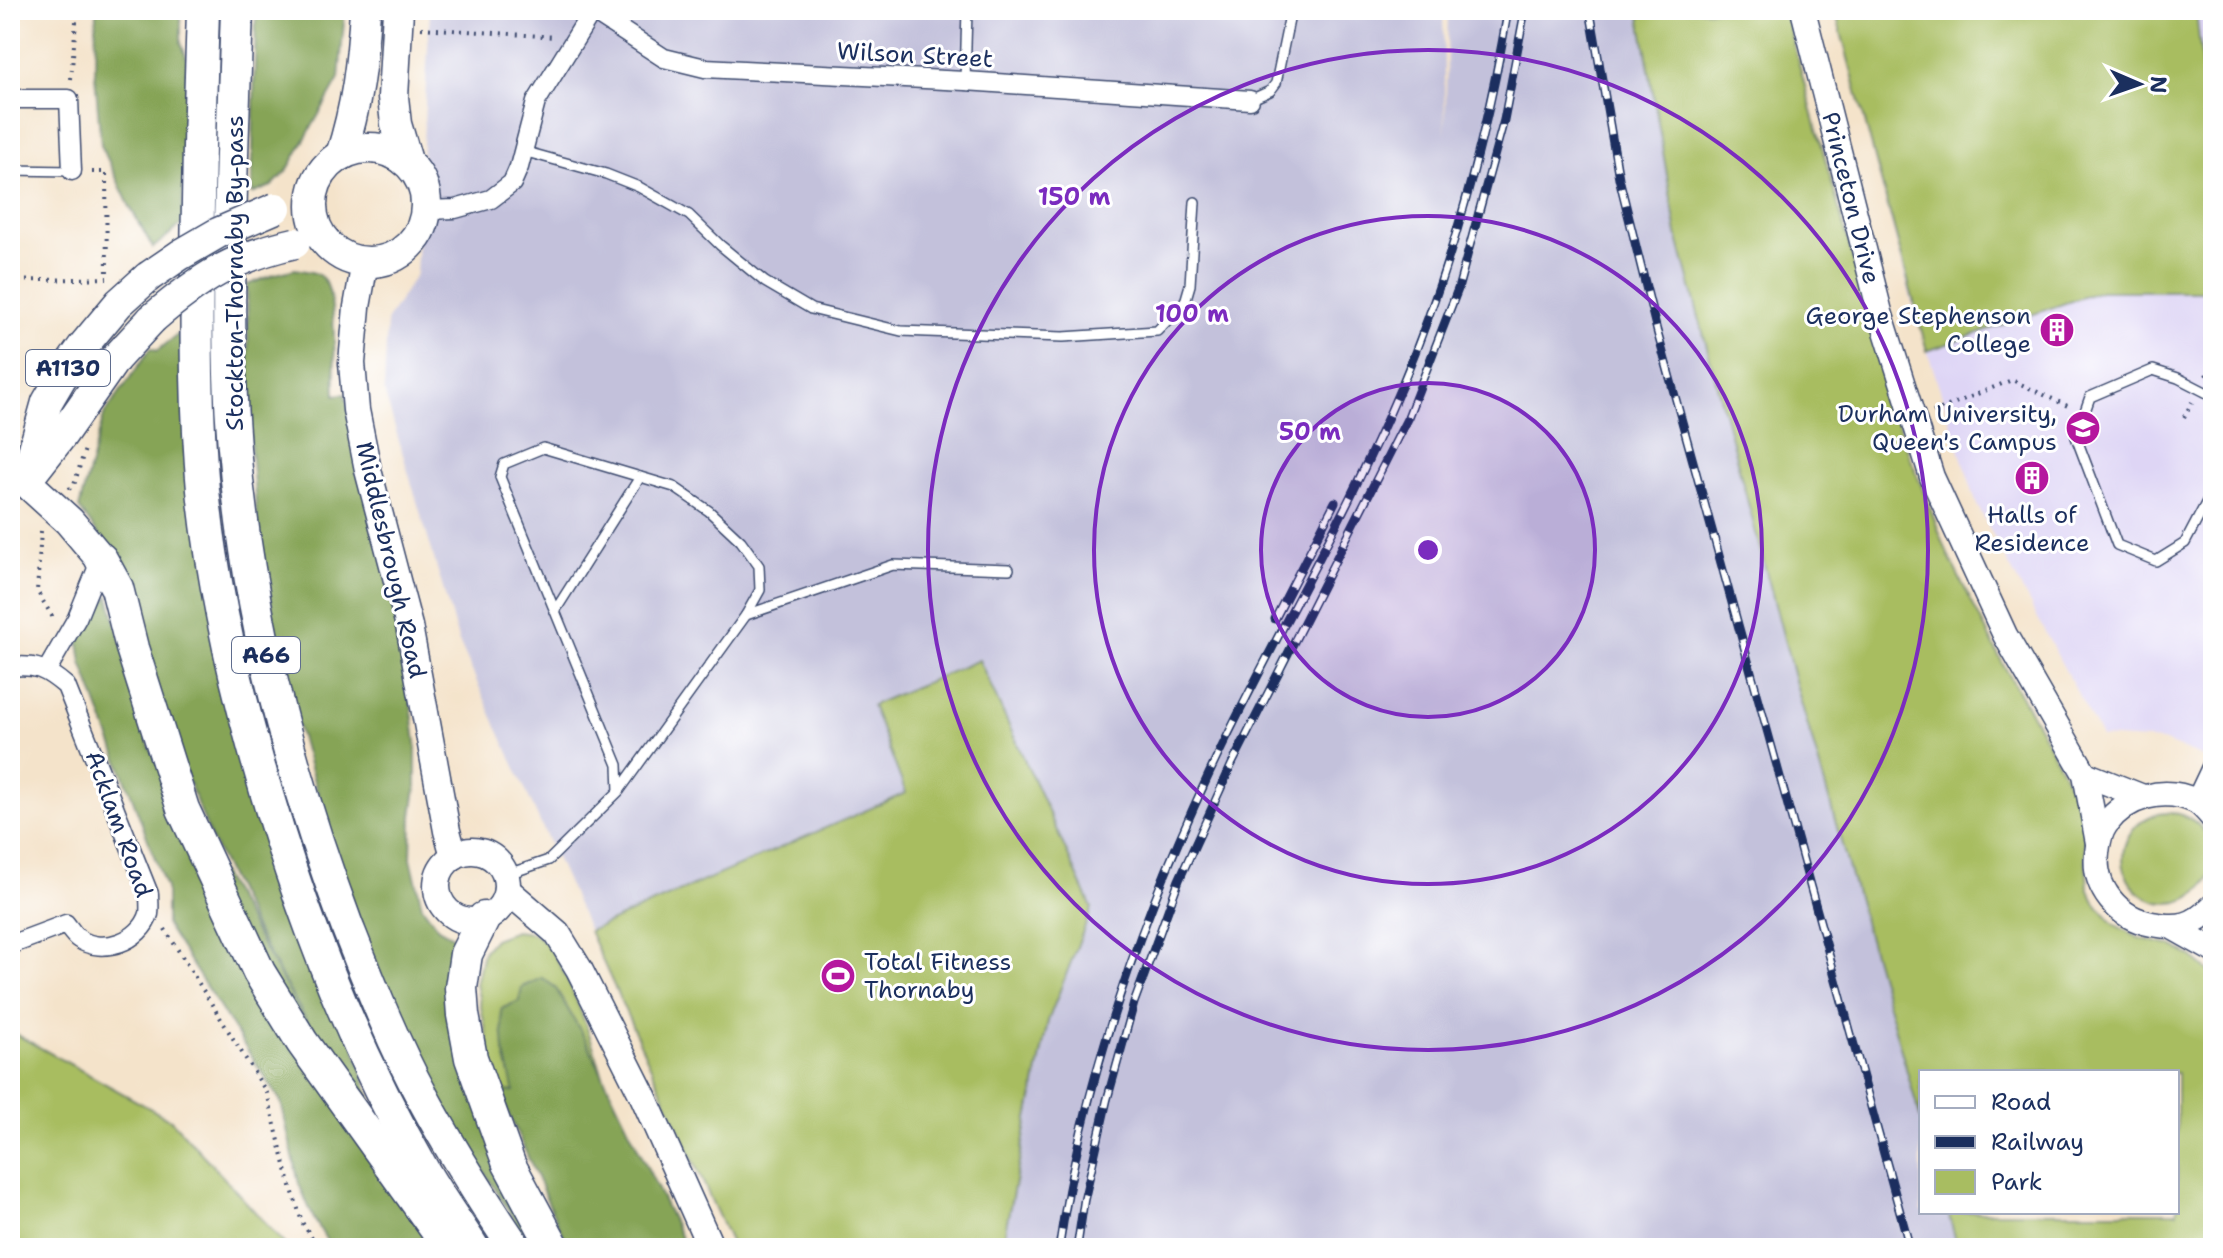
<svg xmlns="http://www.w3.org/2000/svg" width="2223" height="1258" viewBox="0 0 2223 1258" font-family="'Shantell Sans',sans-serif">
	<rect width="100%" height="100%" fill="#fff"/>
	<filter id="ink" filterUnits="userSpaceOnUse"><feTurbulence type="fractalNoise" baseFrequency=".0125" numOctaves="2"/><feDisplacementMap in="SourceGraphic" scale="16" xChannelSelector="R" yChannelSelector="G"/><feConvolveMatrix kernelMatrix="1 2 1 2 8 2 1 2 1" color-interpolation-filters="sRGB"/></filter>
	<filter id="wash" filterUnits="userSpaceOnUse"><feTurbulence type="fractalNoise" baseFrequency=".006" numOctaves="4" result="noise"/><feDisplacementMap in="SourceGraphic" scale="32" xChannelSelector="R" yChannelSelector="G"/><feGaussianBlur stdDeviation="1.8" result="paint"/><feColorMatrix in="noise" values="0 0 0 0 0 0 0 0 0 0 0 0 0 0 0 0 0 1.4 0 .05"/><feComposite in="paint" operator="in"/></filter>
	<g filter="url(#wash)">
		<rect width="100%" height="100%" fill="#f4e3ca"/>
		<!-- built -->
		<path fill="#ded5f5" d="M1835,10H2213V761L2162,741L2101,737L1977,505L1913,306Z"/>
		<!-- industrial -->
		<path fill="#c3c1db" d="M430,10H1443L1445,135L1448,10H1639L1677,234L1797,688L1921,1120V1212H1948L1958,1248H1004L1006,1226L1048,1021L1092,908L978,661L872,705L907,793L589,931L459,642L384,391L387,320L416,274Z"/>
		<!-- green -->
		<g fill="#a8bd61" stroke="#627660" stroke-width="2">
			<path d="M1639,10H1784L1902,436L1949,557L2003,664L2049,745L2082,812L2088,887L2096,904L2114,924L2139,938L2172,946L2191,956L2209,971L2213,980V1248H1958L1948,1212H2177V1072H1921V1120L1797,688L1677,234Z"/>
			<path d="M1835,10H2196L2213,176V291H2100L1927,351Z"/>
			<path d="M979,660L1092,908L1048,1021L1006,1226L1004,1248H733L589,931L906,793L872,705Z"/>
			<circle cx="2168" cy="858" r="45"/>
			<path d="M515,931C520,932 529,932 534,934C563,949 593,1044 603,1076L586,1040L519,1001L504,1050L514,1091L499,1092L476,984L483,952L494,939Z"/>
			<path d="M10,1031L171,1120L288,1248H10Z"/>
		</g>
		<!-- forest -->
		<g fill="#86a457" stroke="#506a5a" stroke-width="2">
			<path d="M96,10H181V42L187,59L182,224L153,248L129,205L101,145L95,75Z"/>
			<path d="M256,10H345L339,79L287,171L272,186L252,194Z"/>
			<path d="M295,269C306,271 317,271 324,280C337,295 334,372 335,395L345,394L387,574L408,681L416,742V788L412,816L411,858L422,906L438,928L458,939L453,979L531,1228L522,1232L435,1093L390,997L348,896L285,683L257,519L250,439L247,285L276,274Z"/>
			<path d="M180,333L191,495L375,1115L371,1116L319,1041L291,994L255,929L213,843L176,750L114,556L79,508L104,415L151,348L157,351Z"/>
			<path d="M109,596L150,748L435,1248H331L313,1217L299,1184L281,1102L166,925V888L82,663L78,636Z"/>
			<path d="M542,978L555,987L586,1040L686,1248H571L559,1227L499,1092L514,1091L504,1050L501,1009L519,1001L522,987Z"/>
		</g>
	</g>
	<g filter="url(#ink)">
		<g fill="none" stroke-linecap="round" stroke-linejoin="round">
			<defs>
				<g id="service">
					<path d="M965,81L967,10"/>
					<path d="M1250,100L1270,91L1276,83L1291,10"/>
					<path d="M523,151L606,174L639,187L689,215L720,245L765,282L811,309L901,331L1063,337L1157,331L1185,302L1190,285L1195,202"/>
					<path d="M10,170L72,171"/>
					<path d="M2213,396L2178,378L2153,370L2090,397L2076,437L2117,545L2156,561L2185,543L2213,490"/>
					<path d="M555,611L640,477"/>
					<path d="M746,615L893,565L1009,569"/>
					<path d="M505,875L549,860L619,791L618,765L500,477L504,464L543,448L674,487L709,511L741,541L759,566L760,590L746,615L619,791"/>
				</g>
				<g id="minor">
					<path d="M592,11L664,58L705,68L965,81L1250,100"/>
					<path d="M10,99H69L72,171"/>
					<path d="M426,210L455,209L491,199L512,183L519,167L536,102L593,10"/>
					<path d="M10,667C36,664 46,669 66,686L149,894C149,900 150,908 149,914C141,941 102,955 79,939C74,936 70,929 66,924L10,945"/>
					<path d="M47,670L77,618L101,559"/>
					<path d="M2195,801L2213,763"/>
				</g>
				<g id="tertiary">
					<path d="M1803,10L1880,312L1932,477L2005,635L2085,774L2098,843"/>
					<path d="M2085,774L2143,797"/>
					<path d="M2213,818C2208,812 2201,804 2195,801C2164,786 2126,797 2106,824C2100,832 2098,843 2097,853C2093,888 2118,918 2152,924C2180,929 2193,926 2213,906"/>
					<path d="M2174,928L2213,950"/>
				</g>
				<g id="secondary">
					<path d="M365,262L357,307L352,363L356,410L368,470L409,626L447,831L454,856"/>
					<circle cx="472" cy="886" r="35"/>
					<path d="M507,890L557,933L579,969L643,1096L711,1248"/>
				</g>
				<g id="primary">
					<path d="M398,10L393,97L396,124L407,161"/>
					<circle cx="369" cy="205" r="57"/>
					<path d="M341,155C357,106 362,61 365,10"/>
					<path d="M33,472L62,435L116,358L152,319"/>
					<path d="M25,481L47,402L64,373L84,345L119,303L148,277"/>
					<path d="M25,481L69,521L101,559"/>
				</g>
				<g id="trunk">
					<path d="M203,10C200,92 198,174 197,257C196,335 196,412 203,490C212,577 230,661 253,745C293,893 347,1038 424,1172C439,1198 457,1223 473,1248"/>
					<path d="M237,10C233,131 227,253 230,374C235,563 281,750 347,926C370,984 393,1043 423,1098C451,1150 482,1199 515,1248"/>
					<path d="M101,559L117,588L132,648L183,809L259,972L302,1042L443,1239"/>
					<path d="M484,918L466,954L461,988L463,1015L471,1058L509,1164L554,1248"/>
				</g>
			</defs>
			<!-- service casing -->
			<use href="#service" stroke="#3c4a6e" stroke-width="12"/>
			<!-- minor casing -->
			<use href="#minor" stroke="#3c4a6e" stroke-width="21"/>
			<!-- tertiary casing -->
			<use href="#tertiary" stroke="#3c4a6e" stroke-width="27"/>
			<!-- secondary casing -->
			<use href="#secondary" stroke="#3c4a6e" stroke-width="29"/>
			<!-- primary casing -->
			<use href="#primary" stroke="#3c4a6e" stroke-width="33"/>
			<!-- trunk casing -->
			<use href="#trunk" stroke="#3c4a6e" stroke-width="35"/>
			<!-- path -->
			<g stroke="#3c4a6e" stroke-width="4" stroke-dasharray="2 6" stroke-linecap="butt">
				<path d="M421,28L556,37"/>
				<path d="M71,79L77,10"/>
				<path d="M92,172H106L107,278"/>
				<path d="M10,281L107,278"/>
				<path d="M2206,376L2213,363"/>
				<path d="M1933,412L2012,380L2072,408"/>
				<path d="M2184,417L2192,402"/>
				<path d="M69,489L74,485L85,449"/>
				<path d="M41,531L37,591L55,621"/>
				<path d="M165,929L267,1093L287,1173L302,1222L318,1248"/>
			</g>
			<!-- service -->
			<use href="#service" stroke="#fff" stroke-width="9"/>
			<!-- minor -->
			<use href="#minor" stroke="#fff" stroke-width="18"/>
			<!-- tertiary -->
			<use href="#tertiary" stroke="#fff" stroke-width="24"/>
			<!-- secondary -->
			<use href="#secondary" stroke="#fff" stroke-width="26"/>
			<!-- primary -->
			<use href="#primary" stroke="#fff" stroke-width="30"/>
			<!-- trunk -->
			<use href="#trunk" stroke="#fff" stroke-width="32"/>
			<defs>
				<g id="rail">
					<path d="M1590,10L1619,178L1657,331L1910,1248"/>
					<path d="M1275,619L1335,502"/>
					<path d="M1059,1248C1083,1083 1138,925 1209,774C1270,644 1345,520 1401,387C1452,266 1486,139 1508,10"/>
					<path d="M1077,1248L1084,1201L1107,1100L1134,1003L1179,880L1232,764L1408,417L1458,289L1504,120L1525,10"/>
				</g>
			</defs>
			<!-- rail casing -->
			<use href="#rail" stroke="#1b2f5e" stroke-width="9"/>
			<!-- rail -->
			<use href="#rail" stroke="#fff" stroke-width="6" stroke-dasharray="18" stroke-linecap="butt"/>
			<defs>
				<g id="primary-bridge">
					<path d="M148,277L180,255L218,233L276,208"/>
					<path d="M152,319C200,278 233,257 295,243"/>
				</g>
			</defs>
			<!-- primary-bridge casing -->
			<use href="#primary-bridge" stroke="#3c4a6e" stroke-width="33" stroke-linecap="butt"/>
			<!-- primary-bridge -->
			<use href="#primary-bridge" stroke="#fff" stroke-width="30"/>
		</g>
	</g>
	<!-- distance rings -->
	<circle cx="1428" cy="550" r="167" fill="#7b2cbf" fill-opacity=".12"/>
	<g fill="none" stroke="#7b2cbf" stroke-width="4">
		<circle cx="1428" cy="550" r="167"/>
		<circle cx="1428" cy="550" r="334"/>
		<circle cx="1428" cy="550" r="500"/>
	</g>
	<!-- icons -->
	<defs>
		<symbol id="building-disc" viewBox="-11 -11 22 22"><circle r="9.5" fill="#b5179e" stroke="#fff"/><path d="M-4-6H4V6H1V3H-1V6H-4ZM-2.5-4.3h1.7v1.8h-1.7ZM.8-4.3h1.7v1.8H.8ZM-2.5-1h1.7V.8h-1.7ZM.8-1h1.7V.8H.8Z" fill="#fff"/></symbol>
		<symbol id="university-disc" viewBox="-11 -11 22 22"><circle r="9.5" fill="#b5179e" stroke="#fff"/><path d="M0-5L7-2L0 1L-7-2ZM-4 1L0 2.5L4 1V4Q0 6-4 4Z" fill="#fff"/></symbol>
		<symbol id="stadium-disc" viewBox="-11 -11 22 22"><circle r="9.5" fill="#b5179e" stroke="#fff"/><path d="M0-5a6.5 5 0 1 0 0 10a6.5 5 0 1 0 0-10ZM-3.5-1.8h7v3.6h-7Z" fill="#fff"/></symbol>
	</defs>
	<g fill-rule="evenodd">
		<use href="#building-disc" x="2037" y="310" width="40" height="40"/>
		<use href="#university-disc" x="2063" y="408" width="40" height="40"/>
		<use href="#building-disc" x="2012" y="458" width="40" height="40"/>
		<use href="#stadium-disc" x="818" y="956" width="40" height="40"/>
	</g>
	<g text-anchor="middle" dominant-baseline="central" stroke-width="6" stroke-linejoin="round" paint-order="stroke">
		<!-- shield labels -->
		<g fill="#fff" stroke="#5f6d8e" stroke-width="2">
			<rect x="26" y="350" width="84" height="36" rx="6"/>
			<rect x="232" y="637" width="68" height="36" rx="6"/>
		</g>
		<g font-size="22" font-weight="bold" fill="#1b2f5e">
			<text x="68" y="368">A1130</text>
			<text x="266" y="655">A66</text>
		</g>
		<!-- street labels -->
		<g font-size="24" fill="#1b2f5e" stroke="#fff">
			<text transform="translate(915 55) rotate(3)">Wilson Street</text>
			<text transform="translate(1851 198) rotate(76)">Princeton Drive</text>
			<text transform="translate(235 273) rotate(-90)">Stockton-Thornaby By-pass</text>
			<text transform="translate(391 560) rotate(77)">Middlesbrough Road</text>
			<text transform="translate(119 824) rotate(70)">Acklam Road</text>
		</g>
		<!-- poi labels -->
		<g font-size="24" fill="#1b2f5e" stroke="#fff" text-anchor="end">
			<text x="2031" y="316">George Stephenson<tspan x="2031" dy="28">College</tspan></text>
			<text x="2057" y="414">Durham University,<tspan x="2057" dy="28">Queen's Campus</tspan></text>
			<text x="2032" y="515" text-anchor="middle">Halls of<tspan x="2032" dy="28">Residence</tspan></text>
			<text x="864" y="962" text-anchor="start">Total Fitness<tspan x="864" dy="28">Thornaby</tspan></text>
		</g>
	</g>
	<circle cx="1428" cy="550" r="12" fill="#7b2cbf" stroke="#fff" stroke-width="4"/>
	<g font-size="24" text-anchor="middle" font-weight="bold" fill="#7b2cbf" stroke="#fff" stroke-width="6" stroke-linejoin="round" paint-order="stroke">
		<text x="1074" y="205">150 m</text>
		<text x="1192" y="322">100 m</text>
		<text x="1310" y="440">50 m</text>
	</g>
	<!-- margin -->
	<rect width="2223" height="1258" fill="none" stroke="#fff" stroke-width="40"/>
	<!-- legend -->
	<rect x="1919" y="1070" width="260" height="144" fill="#ffffff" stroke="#a4acbf" stroke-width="2"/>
	<rect x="1935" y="1096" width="40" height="12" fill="#ffffff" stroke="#a4acbf" stroke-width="2"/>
	<text x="1991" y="1110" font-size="24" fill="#1b2f5e">Road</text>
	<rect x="1935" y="1136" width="40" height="12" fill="#1b2f5e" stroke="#a4acbf" stroke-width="2"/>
	<text x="1991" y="1150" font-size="24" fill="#1b2f5e">Railway</text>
	<rect x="1935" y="1170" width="40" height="24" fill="#a8bd61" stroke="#a4acbf" stroke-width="2"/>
	<text x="1991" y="1190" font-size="24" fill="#1b2f5e">Park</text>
	<!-- north arrow -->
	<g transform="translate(2139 84) rotate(92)" stroke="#ffffff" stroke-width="6" paint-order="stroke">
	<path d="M0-6L14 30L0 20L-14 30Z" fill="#1b2f5e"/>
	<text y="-12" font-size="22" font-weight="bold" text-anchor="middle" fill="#1b2f5e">N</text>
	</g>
</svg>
